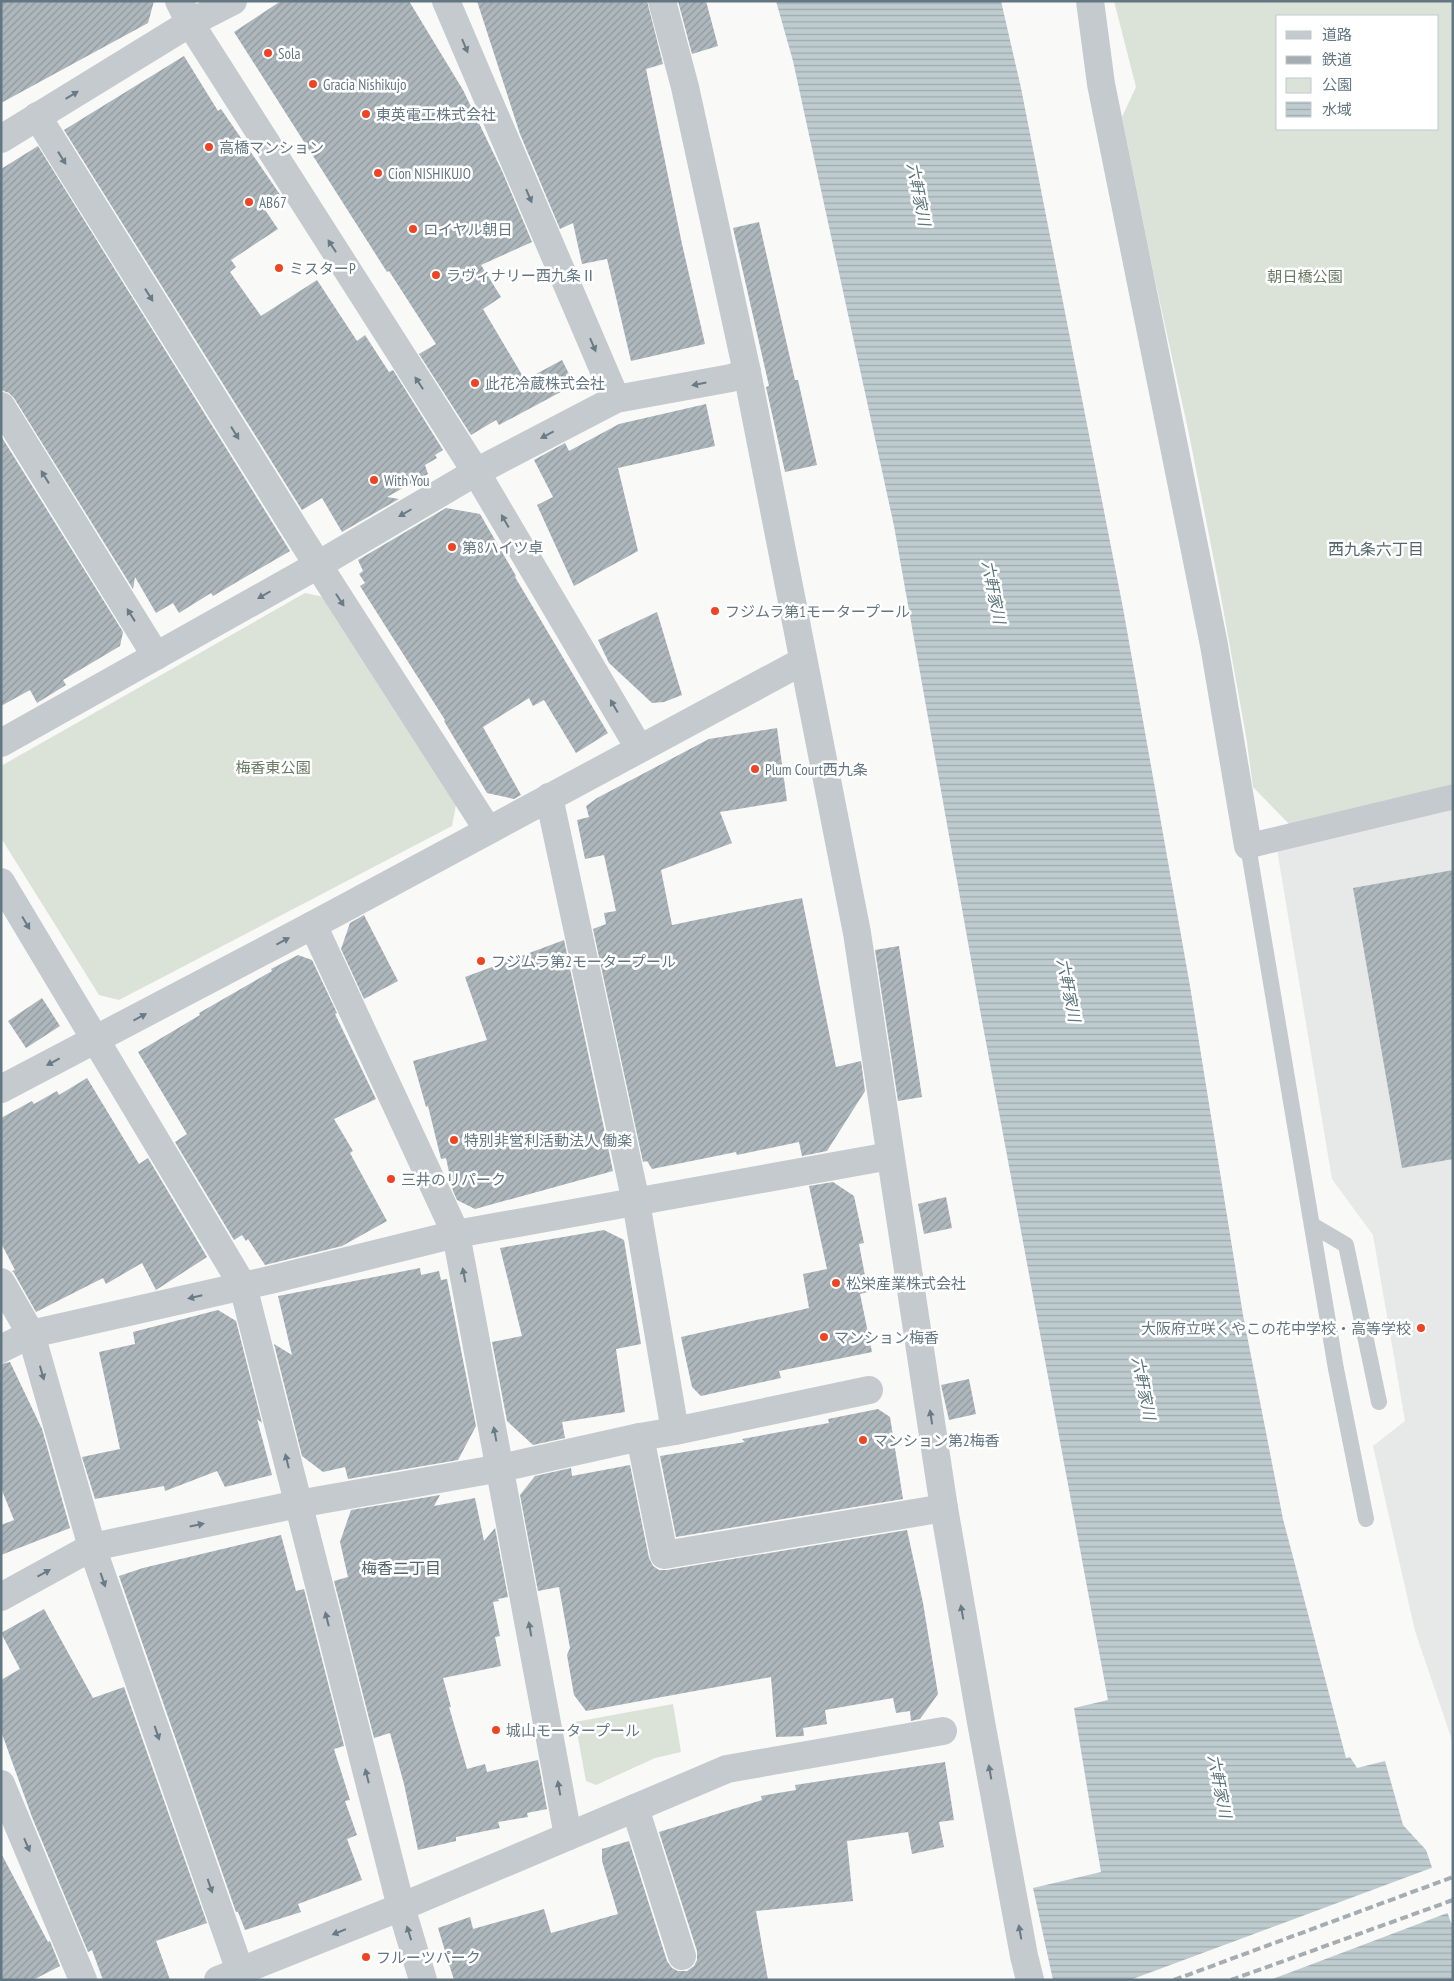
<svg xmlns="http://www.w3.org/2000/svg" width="1454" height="1981" viewBox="0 0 1454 1981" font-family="'PT Sans Narrow','Noto Sans JP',sans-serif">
	<defs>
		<pattern id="water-rules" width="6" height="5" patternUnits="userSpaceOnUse" patternTransform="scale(1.25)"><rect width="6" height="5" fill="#becbcf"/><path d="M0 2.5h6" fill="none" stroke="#9eaaad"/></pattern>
		<pattern id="building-hatch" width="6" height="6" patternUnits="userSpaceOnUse" patternTransform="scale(1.25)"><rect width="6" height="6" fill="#adb7bc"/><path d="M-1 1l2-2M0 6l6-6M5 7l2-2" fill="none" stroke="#909a9e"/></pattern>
	</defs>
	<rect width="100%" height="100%" fill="#f9f9f7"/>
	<!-- built -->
	<path fill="#e7e9e8" d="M1453,807V1743L1415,1631L1373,1446L1405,1421L1373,1235L1332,1179L1277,849Z"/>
	<!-- green -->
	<g fill="#dbe2d8" fill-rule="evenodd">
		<path d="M1114,1H1453V788L1292,827L1253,787L1246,736L1219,586L1189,434L1153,271L1122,117L1136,87ZM1278,16H1438V129H1278Z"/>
		<path d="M305,593L328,598L456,805L452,826L119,1000L99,995L1,838V766Z"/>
		<path d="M673,1704L681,1752L655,1758L596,1785L586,1781L575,1722Z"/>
	</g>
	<!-- water -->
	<path fill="url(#water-rules)" d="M776,1H1001L1021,88L1123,608L1190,986L1243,1315L1283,1519L1346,1758L1350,1757L1357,1768L1385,1761L1403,1825L1426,1850L1451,1923H1453V1980H1053L1033,1888L1101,1872L1074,1708L1108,1700L980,1010L894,526L793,61Z"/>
	<!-- pier -->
	<path fill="#f9f9f7" d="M1434,1867L1450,1912L1270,1980H1130Z"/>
	<!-- building -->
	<g fill="url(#building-hatch)">
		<path d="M1,1H154L148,23L1,103Z"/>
		<path d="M281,1H409L463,90L502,171L532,242L481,265L501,297L483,309L525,380L562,360L570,376V387L499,425L496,420L471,435L419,354L436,344L389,271L387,272L234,32Z"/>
		<path d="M477,1H647L663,64L646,69L682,244L705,344L631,361L607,259L582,264L573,223L560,229L520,134Z"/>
		<path d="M678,1H706L718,46L692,54Z"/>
		<path d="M184,56L218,111L221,109L281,196L263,207L278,229L231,260L236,267L230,272L261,316L317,280L357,341L365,335L389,372L393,370L443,450L435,455L437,458L425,465L428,474L387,497L399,499L342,532L322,498L302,510L64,130Z"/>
		<path d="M38,146L290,551L213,596L211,593L179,613L173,603L156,613L135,577L133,589L14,398L9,393L1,390V169Z"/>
		<path d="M759,222L795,380H798L817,465L785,472L766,387L769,386L733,228Z"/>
		<path d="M706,404L715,446L618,468L638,551L574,586L537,505L553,497L534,460L565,443L569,451L619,424Z"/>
		<path d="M1,436L123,632L120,646L63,680L66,685L37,703L30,690L1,706Z"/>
		<path d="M446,508L480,514L516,576L515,577L608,733L576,753L544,700L533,706L529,698L483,727L521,795L514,799L487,793L444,721L445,720L360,586L365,583L359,574L363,571L358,560Z"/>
		<path d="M657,612L682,695L664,702L652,703L609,663L598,640Z"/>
		<path d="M777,728L787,801L720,812L732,843L661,870L672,925L802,898L836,1067L861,1061L865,1091L827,1151L802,1156L799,1142L737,1155L736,1152L652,1169L647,1161L643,1162L593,929L606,924L604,913L616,911L604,855L585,859L577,820L589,817L586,806L597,798L709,739Z"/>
		<path d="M1453,870V1159L1402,1168L1353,888Z"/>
		<path d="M364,915L398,981L364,999L341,949L350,923Z"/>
		<path d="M564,940L613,1171L475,1209L457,1200L453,1191L446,1158L441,1159L428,1106L426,1107L413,1061L487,1040L465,977Z"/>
		<path d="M899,946L922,1097L898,1101L875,950Z"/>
		<path d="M298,955L312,960L337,1013L335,1014L376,1099L334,1119L353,1151L350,1153L387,1221L342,1246L265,1265L248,1239L246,1241L242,1235L234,1240L175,1142L187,1134L138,1052L200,1015L199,1013L272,971L271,969Z"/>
		<path d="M42,998L60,1026L26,1048L8,1021Z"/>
		<path d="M87,1078L139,1164L148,1158L207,1257L156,1290L142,1263L106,1284L103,1278L36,1312L14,1273L12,1271L15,1270L1,1243V1118L32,1101L34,1104L57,1091L59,1095Z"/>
		<path d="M833,1182L854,1196L864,1243L859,1244L868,1292L860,1294L872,1352L779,1371L781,1378L701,1396L692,1387L681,1337L809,1308L803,1274L827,1269L809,1186Z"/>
		<path d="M946,1197L952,1228L924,1234L918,1204Z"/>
		<path d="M604,1230L624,1240L641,1344L616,1349L625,1412L562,1422L565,1438L533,1445L507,1421L492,1342L522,1336L500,1248Z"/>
		<path d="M420,1268L421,1275L439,1271L441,1280L447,1279L476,1426L458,1460L348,1479L345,1467L323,1472L302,1456L274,1344L292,1355L278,1296Z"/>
		<path d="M218,1310L236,1321L262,1423L257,1419L272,1475L225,1487L217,1471L165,1491L164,1486L95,1499L82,1457L120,1449L99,1352L135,1344L133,1332Z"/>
		<path d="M10,1362L42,1429L70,1528L1,1555V1525L14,1520L1,1488V1364Z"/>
		<path d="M969,1379L976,1414L949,1420L941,1385Z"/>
		<path d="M878,1409L890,1417L903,1499L676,1537L660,1456L745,1442L742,1439L829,1423L828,1419Z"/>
		<path d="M630,1465L649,1558L653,1566L659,1570H667L907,1530L923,1603L938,1694L920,1719L911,1721L910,1711L896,1713L893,1698L825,1710L827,1724L803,1728L804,1736L776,1737L771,1677L586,1711L574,1695L567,1655L570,1648L559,1587L538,1591L520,1495L535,1476L571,1468L572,1476Z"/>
		<path d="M440,1495L434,1506L475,1498L484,1541L495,1528L508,1597L498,1599L499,1601L493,1602L500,1636L495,1637L501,1666L443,1678L451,1707H449L467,1769L485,1764L487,1772L538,1760L547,1809L527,1813L528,1817L498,1822L500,1828L456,1837V1841L418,1850L404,1784L390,1733L374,1738L334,1581L348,1577L340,1542L351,1510Z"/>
		<path d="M281,1535L296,1591L304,1589L344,1746L334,1749L350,1800L345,1801L357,1835L347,1839L362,1880L298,1904L301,1912L245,1930L238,1912H236L119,1576L143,1568Z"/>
		<path d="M44,1609L93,1698L124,1687L207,1923L156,1941L170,1980H103L92,1950L88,1952L32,1817L1,1731V1680L20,1669L1,1633Z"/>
		<path d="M945,1762L954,1820L939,1822L944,1847L912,1854L908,1832L847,1841L853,1901L756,1911L768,1980H454L438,1928L470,1917L473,1929L544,1909L551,1933L618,1914L602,1861V1849L629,1841L667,1961L672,1968L678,1971H687L694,1966L697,1960V1951L659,1832L762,1800L761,1796L796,1790L795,1785Z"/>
		<path d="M1,1853L48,1942L50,1941L60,1966L33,1980H1Z"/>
	</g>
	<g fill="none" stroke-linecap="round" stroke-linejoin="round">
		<!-- service -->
		<g stroke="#c4cacd" stroke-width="16">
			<path d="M1248,846L1336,1369L1366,1519"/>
			<path d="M1312,1225L1346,1245L1379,1402"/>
		</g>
		<!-- pedestrian -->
		<path stroke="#c4cacd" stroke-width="25" d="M1248,846L1453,797"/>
		<!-- minor -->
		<g stroke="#c4cacd" stroke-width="28">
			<path d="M179,1L190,23L476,472L639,748"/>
			<path d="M446,1L616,399"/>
			<path d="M662,1L685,87L747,372L857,933L944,1508L981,1722L1024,1956L1030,1980"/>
			<path d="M1090,1L1101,84L1214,645L1248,846"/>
			<path d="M37,116L302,540L488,830"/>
			<path d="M1,139L190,23L233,1"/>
			<path d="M1,406L156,656"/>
			<path d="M1,743L318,565L476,472L616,399L731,378L747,372"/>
			<path d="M549,797L636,1202L675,1431"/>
			<path d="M1,882L243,1286L401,1907L423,1980"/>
			<path d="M313,925L456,1234L568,1836"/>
			<path d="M1,1089L313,925L803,661"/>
			<path d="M1,1282L31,1334L92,1547L240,1971"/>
			<path d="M1,1349L31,1334L274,1279L456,1234L890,1156"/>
			<path d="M640,1437L664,1555L944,1508"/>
			<path d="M1,1597L92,1547L298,1504L501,1468L640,1437L675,1431L869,1390"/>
			<path d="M1,1784L83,1980"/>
			<path d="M635,1808L682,1956"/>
			<path d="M218,1980L401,1907L727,1769L943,1731"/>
		</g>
		<!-- rail -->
		<g stroke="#a5adb2" stroke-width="4" stroke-dasharray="8 4" stroke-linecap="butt">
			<path d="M1174,1980L1453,1877"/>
			<path d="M1231,1980L1453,1900"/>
		</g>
	</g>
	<!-- one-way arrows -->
	<defs><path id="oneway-solid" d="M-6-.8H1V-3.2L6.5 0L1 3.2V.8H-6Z" transform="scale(1.25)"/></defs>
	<g fill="#687b87">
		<use href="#oneway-solid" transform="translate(465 46) rotate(67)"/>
		<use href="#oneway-solid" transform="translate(72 95) rotate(-31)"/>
		<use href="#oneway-solid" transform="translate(62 158) rotate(58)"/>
		<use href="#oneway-solid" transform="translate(529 196) rotate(67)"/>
		<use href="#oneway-solid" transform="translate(332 246) rotate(-123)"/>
		<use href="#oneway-solid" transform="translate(149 295) rotate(58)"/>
		<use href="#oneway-solid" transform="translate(593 345) rotate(67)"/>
		<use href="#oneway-solid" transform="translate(419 383) rotate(-123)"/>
		<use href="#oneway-solid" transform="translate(699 384) rotate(169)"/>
		<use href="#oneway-solid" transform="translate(235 433) rotate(58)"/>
		<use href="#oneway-solid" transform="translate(547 435) rotate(152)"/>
		<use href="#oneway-solid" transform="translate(45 477) rotate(-122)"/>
		<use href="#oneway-solid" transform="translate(405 513) rotate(150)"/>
		<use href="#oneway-solid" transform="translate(505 521) rotate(-120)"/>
		<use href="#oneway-solid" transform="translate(264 595) rotate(150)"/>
		<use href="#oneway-solid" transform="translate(340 600) rotate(57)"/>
		<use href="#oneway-solid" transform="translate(131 615) rotate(-122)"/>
		<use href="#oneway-solid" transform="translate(614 706) rotate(-120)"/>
		<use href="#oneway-solid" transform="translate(26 923) rotate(59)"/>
		<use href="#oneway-solid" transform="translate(283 941) rotate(-28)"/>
		<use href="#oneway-solid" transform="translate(140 1017) rotate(-28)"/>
		<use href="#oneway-solid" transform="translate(53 1062) rotate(152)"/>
		<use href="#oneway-solid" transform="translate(464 1275) rotate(-101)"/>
		<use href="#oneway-solid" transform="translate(195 1297) rotate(167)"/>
		<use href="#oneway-solid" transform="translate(42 1373) rotate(74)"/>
		<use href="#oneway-solid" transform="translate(931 1417) rotate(-99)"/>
		<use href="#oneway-solid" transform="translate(495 1434) rotate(-101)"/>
		<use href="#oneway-solid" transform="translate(287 1461) rotate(-104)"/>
		<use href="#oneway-solid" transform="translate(197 1525) rotate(-12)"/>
		<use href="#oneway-solid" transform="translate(44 1573) rotate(-29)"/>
		<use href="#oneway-solid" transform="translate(103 1580) rotate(71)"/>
		<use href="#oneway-solid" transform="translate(962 1612) rotate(-100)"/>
		<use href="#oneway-solid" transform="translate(327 1619) rotate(-104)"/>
		<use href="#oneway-solid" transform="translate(530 1629) rotate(-100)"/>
		<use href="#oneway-solid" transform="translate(157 1733) rotate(71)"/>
		<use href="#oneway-solid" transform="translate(990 1772) rotate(-100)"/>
		<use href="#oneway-solid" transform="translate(367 1776) rotate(-104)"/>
		<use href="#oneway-solid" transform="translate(559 1788) rotate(-100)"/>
		<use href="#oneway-solid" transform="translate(27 1845) rotate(67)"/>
		<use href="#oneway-solid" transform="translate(210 1886) rotate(71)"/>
		<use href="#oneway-solid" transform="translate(339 1932) rotate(158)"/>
		<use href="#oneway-solid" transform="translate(1020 1932) rotate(-100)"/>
		<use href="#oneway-solid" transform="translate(409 1933) rotate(-107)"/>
	</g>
	<!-- markers -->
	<g fill="#ed4523" stroke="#fff" stroke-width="2">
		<circle cx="268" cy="53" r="5"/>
		<circle cx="313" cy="84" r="5"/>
		<circle cx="366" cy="114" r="5"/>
		<circle cx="209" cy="147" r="5"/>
		<circle cx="378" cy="173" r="5"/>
		<circle cx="249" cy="202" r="5"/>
		<circle cx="413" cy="229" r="5"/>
		<circle cx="279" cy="268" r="5"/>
		<circle cx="436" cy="275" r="5"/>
		<circle cx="475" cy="383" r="5"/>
		<circle cx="374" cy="480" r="5"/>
		<circle cx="452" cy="547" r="5"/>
		<circle cx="715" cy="611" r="5"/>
		<circle cx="755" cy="769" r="5"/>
		<circle cx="481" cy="961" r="5"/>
		<circle cx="454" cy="1140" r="5"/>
		<circle cx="391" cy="1179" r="5"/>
		<circle cx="836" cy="1283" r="5"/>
		<circle cx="1421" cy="1328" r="5"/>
		<circle cx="824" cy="1337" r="5"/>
		<circle cx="863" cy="1440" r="5"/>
		<circle cx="496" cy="1730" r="5"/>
		<circle cx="366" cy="1957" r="5"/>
	</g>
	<g text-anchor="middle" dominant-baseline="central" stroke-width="5" stroke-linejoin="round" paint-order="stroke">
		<!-- poi labels -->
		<g font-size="15" fill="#637783" stroke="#fff" text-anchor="start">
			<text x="278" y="53">Sola</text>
			<text x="323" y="84">Gracia Nishikujo</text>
			<text x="376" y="114">東英電工株式会社</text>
			<text x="219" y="147">高橋マンション</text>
			<text x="388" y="173">Cion NISHIKUJO</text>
			<text x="259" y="202">AB67</text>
			<text x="423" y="229">ロイヤル朝日</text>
			<text x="289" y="268">ミスターP</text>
			<text x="446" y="275">ラヴィナリー西九条Ⅱ</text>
			<text x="485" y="383">此花冷蔵株式会社</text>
			<text x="384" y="480">With You</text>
			<text x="462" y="547">第8ハイツ卓</text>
			<text x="725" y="611">フジムラ第1モータープール</text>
			<text x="765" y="769">Plum Court西九条</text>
			<text x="491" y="961">フジムラ第2モータープール</text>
			<text x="464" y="1140">特別非営利活動法人 働楽</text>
			<text x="401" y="1179">三井のリパーク</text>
			<text x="846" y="1283">松栄産業株式会社</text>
			<text x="1411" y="1328" text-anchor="end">大阪府立咲くやこの花中学校・高等学校</text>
			<text x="834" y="1337">マンション梅香</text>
			<text x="873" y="1440">マンション第2梅香</text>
			<text x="506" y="1730">城山モータープール</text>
			<text x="376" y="1957">フルーツパーク</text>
		</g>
		<!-- park labels -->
		<g font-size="15" fill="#687a62" stroke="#fff">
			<text x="1305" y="276">朝日橋公園</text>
			<text x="273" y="767">梅香東公園</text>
		</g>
		<!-- water labels -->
		<g font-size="16" font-style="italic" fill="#5e767d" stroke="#fff">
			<text transform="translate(919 194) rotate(79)">六軒家川</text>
			<text transform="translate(994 592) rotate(79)">六軒家川</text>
			<text transform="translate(1069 990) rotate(79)">六軒家川</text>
			<text transform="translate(1144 1388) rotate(79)">六軒家川</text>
			<text transform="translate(1220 1786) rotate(79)">六軒家川</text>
		</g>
		<!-- neighbourhood labels -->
		<g font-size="16" fill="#55656e" stroke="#fff">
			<text x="1376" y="549">西九条六丁目</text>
			<text x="401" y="1568">梅香二丁目</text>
		</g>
	</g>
	<!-- border -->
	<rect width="1454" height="1981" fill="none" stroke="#637783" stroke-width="5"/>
	<!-- legend -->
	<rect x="1276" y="15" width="162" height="115" fill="#ffffff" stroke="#c1c9cd"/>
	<rect x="1286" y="31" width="25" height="8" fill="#c4cacd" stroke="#c1c9cd"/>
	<text x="1322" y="40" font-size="15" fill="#637783">道路</text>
	<rect x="1286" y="56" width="25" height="8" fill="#a5adb2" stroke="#c1c9cd"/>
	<text x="1322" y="65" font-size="15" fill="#637783">鉄道</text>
	<rect x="1286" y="78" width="25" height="15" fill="#dbe2d8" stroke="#c1c9cd"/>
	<text x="1322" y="90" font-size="15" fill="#637783">公園</text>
	<rect x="1286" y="102" width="25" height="15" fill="url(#water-rules)" stroke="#c1c9cd"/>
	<text x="1322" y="115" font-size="15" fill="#637783">水域</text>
</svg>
